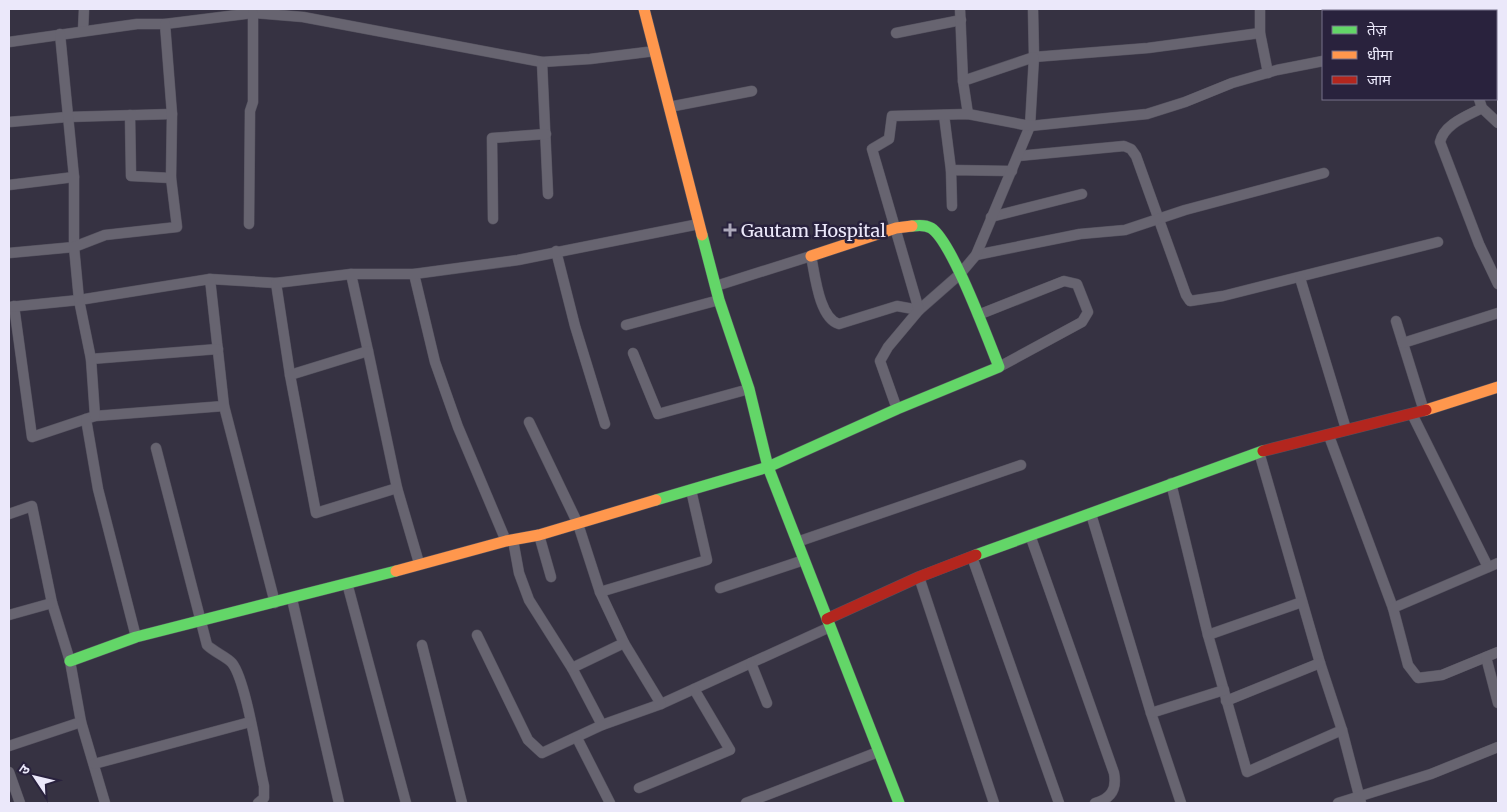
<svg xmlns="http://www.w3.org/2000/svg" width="1507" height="812" viewBox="0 0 1507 812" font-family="Merriweather,'Noto Sans Devanagari',serif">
	<rect width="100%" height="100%" fill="#363242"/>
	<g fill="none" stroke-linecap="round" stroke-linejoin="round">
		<defs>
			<g id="street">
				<path d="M1033,9L1034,57L1148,48L1260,33"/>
				<path d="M1260,9V33L1268,73"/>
				<path d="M1460,9V11"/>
				<path d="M83,31L84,9"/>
				<path d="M896,33L961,20"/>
				<path d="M9,42L137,24H165L253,13L303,17L542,62L590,59L655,51"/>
				<path d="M542,62L548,194"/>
				<path d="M963,81L968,114"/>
				<path d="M1496,81H1498"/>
				<path d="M1479,99L1482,108L1498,123"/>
				<path d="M669,107L752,91"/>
				<path d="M1482,108C1467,116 1444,124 1440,142L1479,244L1498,284"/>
				<path d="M130,115L131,176L171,178"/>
				<path d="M944,115L951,170"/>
				<path d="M9,122L67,117L172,114"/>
				<path d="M1018,156L1124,146L1131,149L1136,156L1186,295L1190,301L1223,296L1438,242"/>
				<path d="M9,185L74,177"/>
				<path d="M952,206L951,170L1012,171"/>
				<path d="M991,217L1082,194"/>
				<path d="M493,219L492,138L546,134"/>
				<path d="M249,224L250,111L253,102V13"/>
				<path d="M556,251L575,326L605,424"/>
				<path d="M9,253L74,247V177L60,34"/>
				<path d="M976,255L1080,234L1125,230L1185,210L1324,173"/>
				<path d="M351,274L368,351"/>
				<path d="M414,274L435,362L458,427L506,541"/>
				<path d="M1300,278L1346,429"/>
				<path d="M210,279L276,283L351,274H414L518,260L699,224"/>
				<path d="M276,283L290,375L316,513L397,488"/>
				<path d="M716,286L811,256C815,275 819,318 839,324L897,306L919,310L960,274L976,255L1030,126L1034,57L963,81L960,9"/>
				<path d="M14,306L32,437L95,416L224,406"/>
				<path d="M9,307L79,300L210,279L224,406L275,603"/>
				<path d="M978,315L1064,281L1077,284L1088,312L1082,322L999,367"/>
				<path d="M1396,321L1424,411"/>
				<path d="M626,325L719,300"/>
				<path d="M1403,343L1498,313"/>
				<path d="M633,353L658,414L749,389"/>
				<path d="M91,359L218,349"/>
				<path d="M290,375L368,351L397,488L419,563"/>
				<path d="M897,409L880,361L888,347L919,310L872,149L889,139L892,116L968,114L1030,126L1147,114L1185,102L1232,83L1277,70L1323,61"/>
				<path d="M1412,414L1488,567"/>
				<path d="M95,416L91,359L79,300L74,247L105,235L177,227L171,178L172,114L165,24"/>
				<path d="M86,419L98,489L136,637"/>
				<path d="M529,422L578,524L600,592"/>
				<path d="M1329,436L1393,608"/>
				<path d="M156,448L207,645C214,652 227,657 232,663C246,680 258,761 264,786V798L258,803"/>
				<path d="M1259,452L1320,663L1342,730L1361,803"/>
				<path d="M1171,483L1208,635L1247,772L1342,730"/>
				<path d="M9,514L32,506L52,603L70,661L81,722L9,746"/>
				<path d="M1091,514L1151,713L1181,803"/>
				<path d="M539,535L551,577"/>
				<path d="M1030,535L1114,773C1117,789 1111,799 1095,803"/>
				<path d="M513,540L519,573L529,600L572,668L602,725"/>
				<path d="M797,542L1021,465"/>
				<path d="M972,557L1059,803"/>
				<path d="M1498,563L1393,608L1408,665L1418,678L1442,675L1498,652"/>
				<path d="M919,577L994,803"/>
				<path d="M347,583L406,803"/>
				<path d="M720,588L804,560"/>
				<path d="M292,599L339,803"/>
				<path d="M9,615L52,603"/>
				<path d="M477,635L528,740L542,753L602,725L661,704L830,627"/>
				<path d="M1208,635L1302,602"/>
				<path d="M624,643L600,592L707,560L691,490"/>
				<path d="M422,645L462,803"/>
				<path d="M1486,657L1498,703"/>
				<path d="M751,663L767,703"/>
				<path d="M572,668L624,643L661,704"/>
				<path d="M1226,701L1320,663"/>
				<path d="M1151,713L1224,690"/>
				<path d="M81,722L105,803"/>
				<path d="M577,738L610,803"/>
				<path d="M94,764L250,722"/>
				<path d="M9,772L20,803"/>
				<path d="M639,788L730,750L694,689"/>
				<path d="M746,803L878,752"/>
				<path d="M1338,803L1431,774L1498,747"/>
			</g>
			<g id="fast">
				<path d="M702,235L719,300L749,389L768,467L899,803"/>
				<path d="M656,500L768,467L897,409L999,367C988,340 952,241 931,228C926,225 919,225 912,226"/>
				<path d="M976,555L1263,451"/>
				<path d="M70,661L136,637L396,571"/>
			</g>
			<g id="slow">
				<path d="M644,9L702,235"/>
				<path d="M811,256L896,228L912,226"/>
				<path d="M1426,410L1498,387"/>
				<path d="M396,571L506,541L539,535L656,500"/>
			</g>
			<g id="jam">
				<path d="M1263,451L1426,410"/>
				<path d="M827,619L919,577L976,555"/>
			</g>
		</defs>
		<!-- street casing -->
		<use href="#street" stroke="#54515e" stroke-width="11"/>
		<!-- fast casing -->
		<use href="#fast" stroke="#54515e" stroke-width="12"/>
		<!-- slow casing -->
		<use href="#slow" stroke="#54515e" stroke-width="12"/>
		<!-- jam casing -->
		<use href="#jam" stroke="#54515e" stroke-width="12"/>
		<!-- street -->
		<use href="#street" stroke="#676470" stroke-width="10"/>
		<!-- fast -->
		<use href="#fast" stroke="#63d668" stroke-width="11"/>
		<!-- slow -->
		<use href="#slow" stroke="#ff974d" stroke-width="11"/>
		<!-- jam -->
		<use href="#jam" stroke="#b3261e" stroke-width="11"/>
	</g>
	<!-- markers -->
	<path fill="#aca8ba" stroke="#29223d" stroke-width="2" d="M727.5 222.5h5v5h5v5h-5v5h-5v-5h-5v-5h5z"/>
	<g text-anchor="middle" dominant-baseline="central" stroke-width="5" stroke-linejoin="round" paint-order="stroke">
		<!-- poi labels -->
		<g font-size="18" fill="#ebe8fa" stroke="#29223d" text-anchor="start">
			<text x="741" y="230">Gautam Hospital</text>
		</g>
	</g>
	<!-- border -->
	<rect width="1507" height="812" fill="none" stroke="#ebe8fa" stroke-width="20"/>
	<!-- legend -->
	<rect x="1322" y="10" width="175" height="90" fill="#29223d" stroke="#777189"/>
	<rect x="1332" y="26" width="25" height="8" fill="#63d668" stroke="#777189"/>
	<text x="1367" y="35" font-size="15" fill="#ebe8fa">तेज़</text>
	<rect x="1332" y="51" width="25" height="8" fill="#ff974d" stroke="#777189"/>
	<text x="1367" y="60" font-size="15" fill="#ebe8fa">धीमा</text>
	<rect x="1332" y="76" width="25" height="8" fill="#b3261e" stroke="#777189"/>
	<text x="1367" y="85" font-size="15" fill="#ebe8fa">जाम</text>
	<!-- north arrow -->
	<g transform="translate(35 777) rotate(305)" stroke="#29223d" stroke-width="4" paint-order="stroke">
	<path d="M0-4L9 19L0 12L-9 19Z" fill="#ebe8fa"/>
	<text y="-8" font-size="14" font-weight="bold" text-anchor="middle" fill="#ebe8fa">उ</text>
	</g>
</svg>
